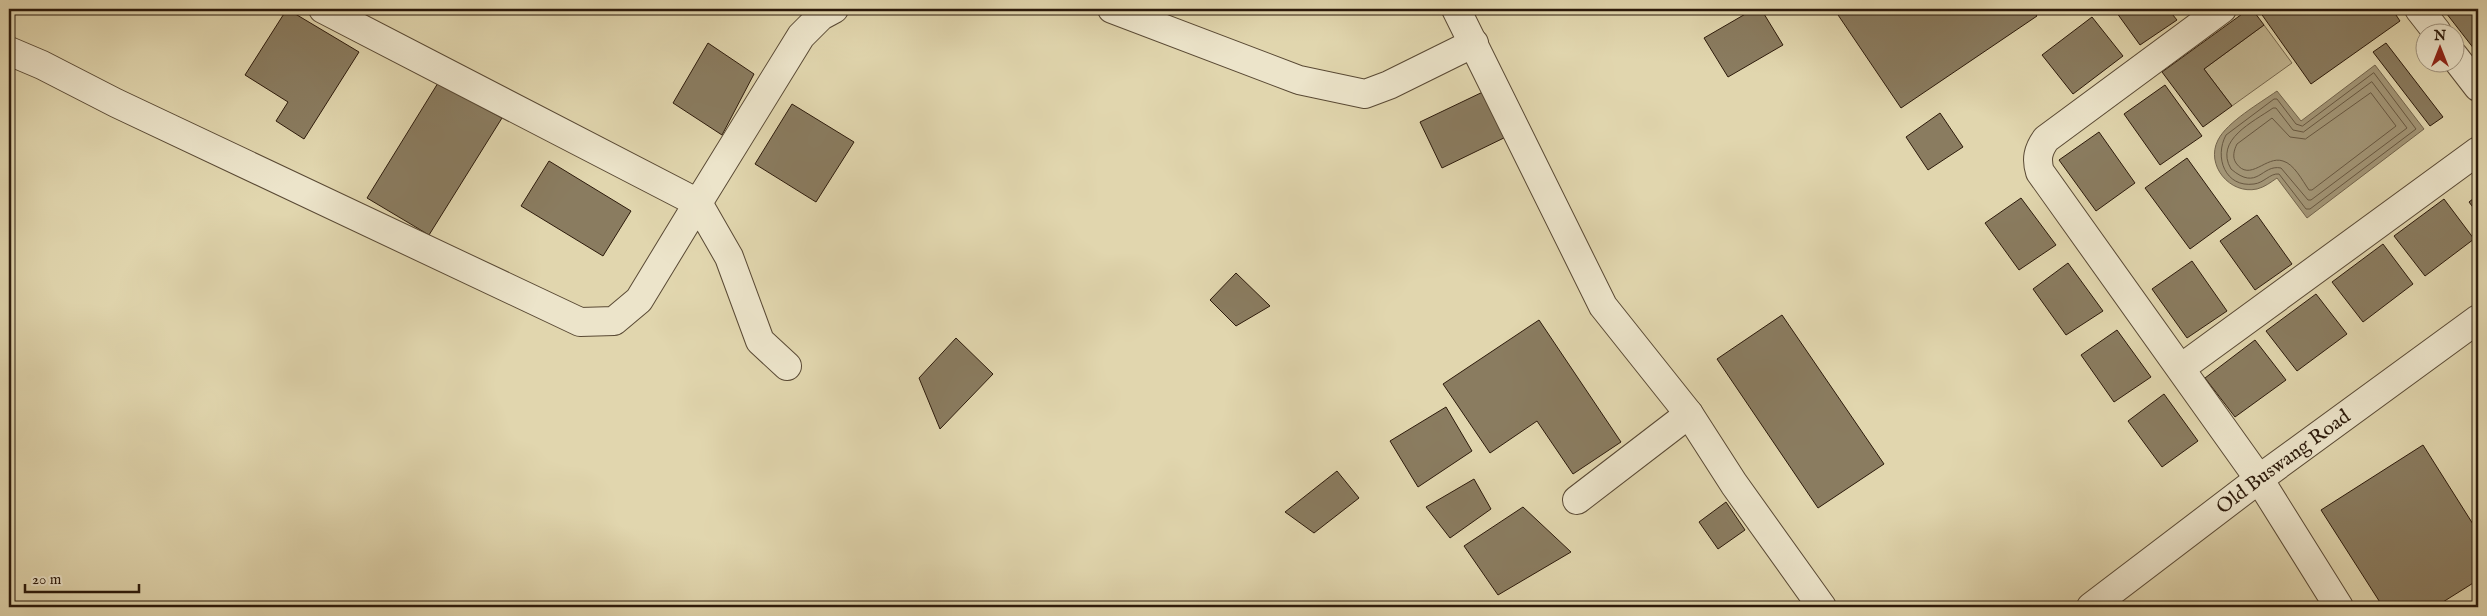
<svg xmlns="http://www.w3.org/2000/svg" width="2487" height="616" viewBox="0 0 2487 616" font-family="'IM FELL English',serif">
	<rect width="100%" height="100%" fill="#e1d6ae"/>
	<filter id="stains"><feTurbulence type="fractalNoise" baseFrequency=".004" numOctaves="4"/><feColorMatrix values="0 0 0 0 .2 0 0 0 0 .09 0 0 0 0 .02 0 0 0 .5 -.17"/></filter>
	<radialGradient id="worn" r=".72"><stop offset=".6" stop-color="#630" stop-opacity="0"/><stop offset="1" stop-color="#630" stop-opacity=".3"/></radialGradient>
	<!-- green -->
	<path fill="#c2b692" stroke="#77684e" d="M2264,25L2292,63L2232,106L2204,69Z"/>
	<!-- water -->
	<path fill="#a39677" stroke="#73644c" d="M2375,65L2424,129L2307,218L2277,178C2271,182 2265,187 2257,189C2230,195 2205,165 2218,140C2227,122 2260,103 2277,91L2301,121Z"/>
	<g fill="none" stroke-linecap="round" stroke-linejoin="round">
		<!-- shore -->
		<g stroke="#685841" stroke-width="1">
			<path d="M2374,73L2416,129L2310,209H2306L2279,174C2270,173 2264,183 2254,184C2225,188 2214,157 2226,135L2274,99H2277L2296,124L2302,126Z"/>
			<path d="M2372,82L2407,128L2311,200H2308L2281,168C2261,164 2258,192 2231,169C2214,140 2253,122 2273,108H2276L2293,130L2303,132Z"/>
			<path d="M2371,93L2396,126L2312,190H2309C2302,180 2294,164 2283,161C2266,155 2250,183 2236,163C2232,157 2234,150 2237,144L2272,118L2290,137L2305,139Z"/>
		</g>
	</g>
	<!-- building -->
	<g fill="#8a7c60" stroke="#2c1a0b">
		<path d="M287,9L359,52L304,139L276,121L288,102L245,75Z"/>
		<path d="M1754,9H1761L1783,45L1728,77L1704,38Z"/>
		<path d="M1834,9H2032L2037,16L1901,108Z"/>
		<path d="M2114,9H2168L2177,20L2140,45Z"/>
		<path d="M2249,9H2252L2264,25L2204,69L2232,106L2203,127L2162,72Z"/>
		<path d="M2265,9H2392L2400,21L2311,84L2260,12Z"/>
		<path d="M2443,9H2478V54Z"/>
		<path d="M2092,17L2123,56L2073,94L2042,55Z"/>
		<path d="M708,43L754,74L722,135L673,103Z"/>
		<path d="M2386,43L2443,117L2430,126L2373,52Z"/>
		<path d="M438,83L502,118L429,235L367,198Z"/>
		<path d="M2165,85L2202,136L2160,165L2124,114Z"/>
		<path d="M1487,90L1510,135L1442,168L1420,122Z"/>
		<path d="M792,104L854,142L816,202L755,164Z"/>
		<path d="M1940,113L1963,147L1928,170L1906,137Z"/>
		<path d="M2099,132L2135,183L2096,211L2059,160Z"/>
		<path d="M2187,158L2231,219L2190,249L2145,188Z"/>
		<path d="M549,161L631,211L603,256L521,206Z"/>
		<path d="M2478,195V214L2469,202Z"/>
		<path d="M2021,198L2056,245L2019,270L1985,223Z"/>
		<path d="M2444,199L2474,239L2425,276L2394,236Z"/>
		<path d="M2257,215L2292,264L2255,290L2220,241Z"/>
		<path d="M2383,244L2413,284L2363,322L2332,282Z"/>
		<path d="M2192,261L2227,311L2187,338L2152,289Z"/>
		<path d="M2068,263L2103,311L2066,335L2033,289Z"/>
		<path d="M1236,273L1270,306L1236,326L1210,300Z"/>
		<path d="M2316,294L2347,334L2297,371L2266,331Z"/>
		<path d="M1782,315L1884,464L1818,508L1717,359Z"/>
		<path d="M1539,320L1621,442L1573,474L1537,421L1490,453L1443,384Z"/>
		<path d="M2117,330L2151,377L2114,402L2081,355Z"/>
		<path d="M956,338L993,374L940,429L919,378Z"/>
		<path d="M2255,340L2286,380L2235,417L2205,378Z"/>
		<path d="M2164,394L2198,441L2162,467L2128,421Z"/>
		<path d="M1446,407L1472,451L1418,487L1390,441Z"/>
		<path d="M2423,445L2478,532V580L2435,607H2383L2321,510Z"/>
		<path d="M1337,471L1359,498L1314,533L1285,512Z"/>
		<path d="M1474,479L1491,509L1450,538L1426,507Z"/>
		<path d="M1726,502L1745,530L1718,549L1699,522Z"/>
		<path d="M1523,507L1571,552L1498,595L1464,546Z"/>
	</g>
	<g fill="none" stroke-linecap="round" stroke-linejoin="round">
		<defs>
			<g id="minor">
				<path d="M323,9L698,203L801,36L821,16L834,9"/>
				<path d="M1112,9L1299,80L1365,94L1389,85L1474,43"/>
				<path d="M1456,9L1603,306L1689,414L1734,484L1822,607"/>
				<path d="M2222,9L2046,139C2038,150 2036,159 2040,172L2259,479L2339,607"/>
				<path d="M2419,9L2437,32"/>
				<path d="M9,51L42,65L116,103L580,322L614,321L639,300L698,203L729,257L760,341L787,366"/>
				<path d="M2454,56L2478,87"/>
				<path d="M2181,368L2478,151"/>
				<path d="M1577,500L1689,414"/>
				<path id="s1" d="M2091,607L2259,479L2478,319"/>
			</g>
		</defs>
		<!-- minor casing -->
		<use href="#minor" stroke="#594934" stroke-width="30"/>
		<!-- minor -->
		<use href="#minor" stroke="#ece4ca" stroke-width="28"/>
	</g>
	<g text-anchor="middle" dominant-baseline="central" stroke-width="4" stroke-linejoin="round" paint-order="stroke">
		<!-- street labels -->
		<g font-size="20" fill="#2c1a0b" stroke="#ece4ca">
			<text stroke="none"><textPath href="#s1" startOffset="241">Old Buswang Road</textPath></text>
		</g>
	</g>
	<!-- margin -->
	<rect width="2487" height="616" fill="none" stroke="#e1d6ae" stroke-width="30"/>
	<rect x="10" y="10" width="2467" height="596" fill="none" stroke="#2c1a0b" stroke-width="2.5"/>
	<rect x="15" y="15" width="2457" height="586" fill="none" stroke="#2c1a0b"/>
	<!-- north arrow -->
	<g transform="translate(2440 48)"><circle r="24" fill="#ece4ca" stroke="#9f937e"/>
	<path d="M0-4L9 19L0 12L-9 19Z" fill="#8f2418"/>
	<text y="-8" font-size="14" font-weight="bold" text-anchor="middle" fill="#2c1a0b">N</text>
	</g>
	<!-- scale -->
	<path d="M25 584v8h114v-8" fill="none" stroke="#2c1a0b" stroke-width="2.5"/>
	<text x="32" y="584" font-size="15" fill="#2c1a0b" stroke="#ece4ca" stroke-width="4" paint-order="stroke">20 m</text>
	<rect width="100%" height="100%" filter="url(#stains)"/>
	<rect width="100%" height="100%" fill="url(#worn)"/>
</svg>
